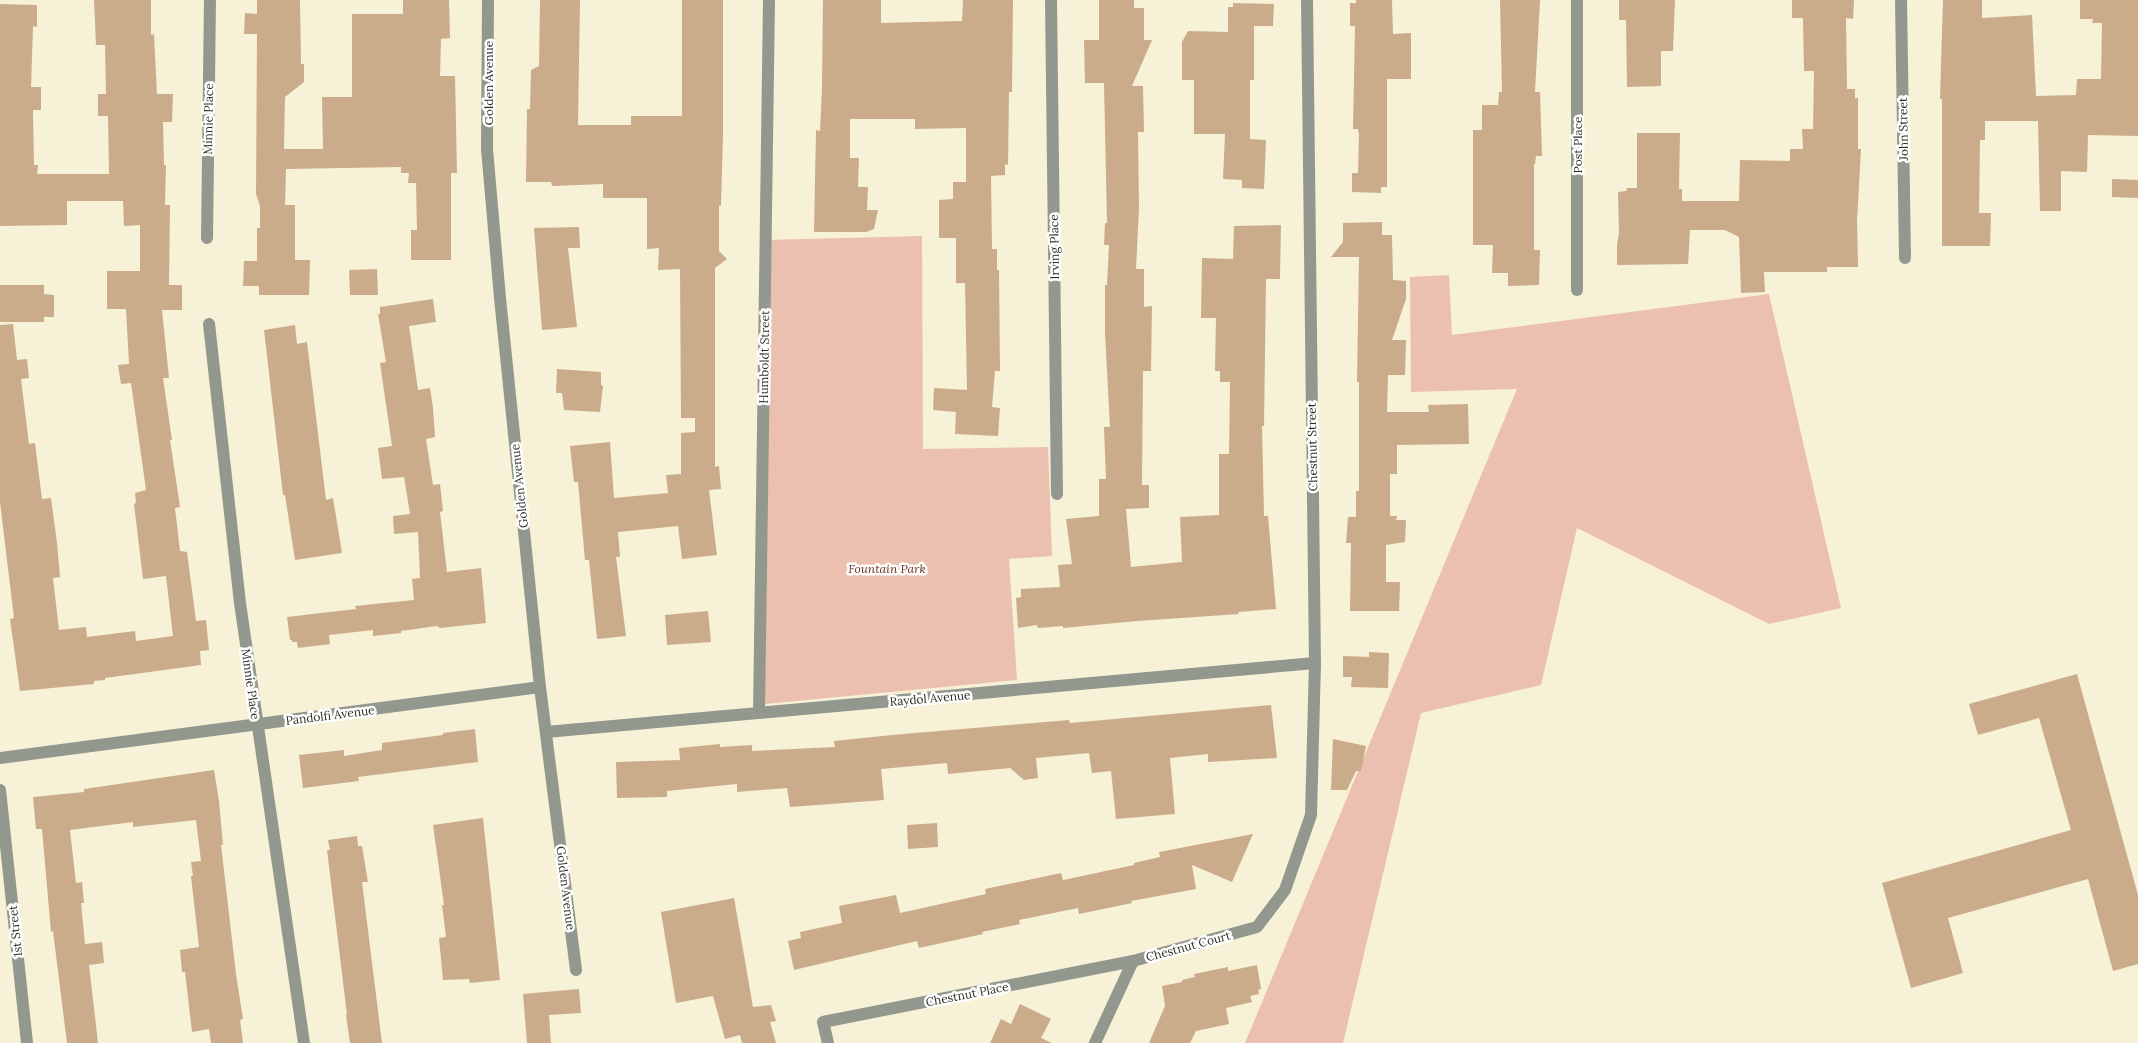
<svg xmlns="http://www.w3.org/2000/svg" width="2138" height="1043" viewBox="0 0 2138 1043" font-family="Lora,serif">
	<rect width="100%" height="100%" fill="#f6f1d7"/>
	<!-- green -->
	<g fill="#ecc0b1">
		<path d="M922,236L923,449L1048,447L1052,556L1009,559L1017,680L765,704V240Z"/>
		<path d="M1449,275L1452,335L1769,294L1841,608L1769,624L1577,528L1541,685L1421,713L1343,1043H1245L1517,389L1411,392L1410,277Z"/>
	</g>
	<!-- building -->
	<g fill="#cbac8a">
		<path d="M94,0H151V35L154,34L157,94H173L172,122H163L164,165H166L165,205H170L169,285H182V310H162L169,378H163L172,440H170L180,507L175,508L180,551L187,552L196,621L206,620L209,650L200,651L201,665L105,678V680L94,681V684L20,691L10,619L14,618L0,502V325L13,324L17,360L27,359L29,378L21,379L29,444L35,443L42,499L51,498L57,543L60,577L53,578L59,630L86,627L87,637L135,631L136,641L173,636L166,576L143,579L134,504L136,503L135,493L146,490L131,383L121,384L118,365L129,364L126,309H107V271H140V225L124,226L123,201H67V225L0,226V4L37,5V27L33,26L31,87H41V110H33L34,165H38L37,174H109L108,116H98V94H106L105,45H96Z"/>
		<path d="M257,0H300L301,64H304V82L285,97L284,149H323L322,97H352V14H403V0H449L450,38L441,39L440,76H455L457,173H451V260H411V230H417L416,183H408L409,173H401V167L286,169L285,205H295V260H310L309,295H259V286H243L244,261H257V228H260V206L256,194L257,34H244L245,13L257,14Z"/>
		<path d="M540,0H580L578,125H631V116H682V0H723V134L721,206H719V251L727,259L715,268V467L719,466L721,489L709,490L717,555L682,559L678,526L618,532L620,557H616L626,636L597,639L589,560H585L578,482H574L570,446L610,442L614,498L668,493L666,475L681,474V433L695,432V418H681L680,269L658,270L659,248L647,249V198H603V184L552,186L551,182H526L527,109H530L531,70L539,66Z"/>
		<path d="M823,0H881V23L962,21L963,0H1013L1012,92H1009L1008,165L1005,164V175L991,176L992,249H997V270H999L1000,371H995L992,407L1000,408L998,436L955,434L956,412L933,410L934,388L967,390L965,283H956V238H939V200L953,199V182H966V128L915,129V119H850V158H859L858,187H868L867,210H878L874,229L866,232H814L816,130L820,131L822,88Z"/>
		<path d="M1099,0H1134V8H1144V40H1152L1132,86H1143L1144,132H1138L1139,208L1136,269H1144V307L1152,306L1151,371H1143L1142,485H1149V508L1126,509L1131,567L1182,562L1180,517L1219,515V454H1229L1230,382H1220V371H1215L1216,318H1201L1202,258L1233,259L1234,226L1281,225L1280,279H1266L1264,426H1262L1264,516H1268L1276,609L1238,612L1239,614L1137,621L1063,628V626L1038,628L1037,625L1018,628L1016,598L1021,597V589L1060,587L1058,565L1072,564L1066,519L1099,516V479H1106L1104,427H1110L1105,333V285H1107L1109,245H1104L1105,223H1107L1104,83H1085L1084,40H1099Z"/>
		<path d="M1356,0H1392L1393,34L1411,33V79H1387V187H1381V193L1352,192V173H1358L1359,134L1358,129H1353L1355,26H1350V3H1356Z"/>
		<path d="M1500,0H1540L1535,92H1540L1542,156H1536L1535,164H1534V250H1540L1539,285L1508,286V273H1492L1493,245H1473V130H1482V105H1498L1499,92H1502Z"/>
		<path d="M1619,0H1675L1673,51H1661V86L1627,87L1626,20H1619Z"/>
		<path d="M1792,0H1854L1853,19L1846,18L1847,89H1855V98H1858V149H1861L1857,221L1858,267H1827V272H1764L1765,292L1741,293L1739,237L1725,230H1690L1688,264L1617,265V245L1619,233L1618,192L1626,191L1627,188H1637V133H1680L1679,189H1682V201H1739L1740,160L1790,161V149H1803L1802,129H1813L1814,71H1804L1803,18H1792Z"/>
		<path d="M1943,0H1982V18L2032,15L2036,96L2076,95L2077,79H2101L2102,23H2092L2093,19H2080V0H2138V136L2088,135L2087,172L2061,171V211H2040L2038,121H1985V140H1980L1979,213H1991L1990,246H1942V99H1940Z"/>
		<path d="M1233,3L1274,4L1273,26H1254V80H1250V139L1266,140L1264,189L1242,188V180L1223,179L1225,134H1194V80H1182V42L1188,31L1228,32V7H1233Z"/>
		<path d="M2112,179L2138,180V198L2112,197Z"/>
		<path d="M1382,222V235H1392L1393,280L1406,281V299L1392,340H1406L1405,375H1388L1387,412H1429L1428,405L1468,404L1469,444L1397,445V474H1390V516H1397L1396,520H1406L1405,542L1386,545V582H1400L1399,611H1350L1351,543H1346L1348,517H1356V491H1359V382H1357L1359,257H1331L1343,242V223Z"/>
		<path d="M579,227L580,248H568L577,327L542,330L534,228Z"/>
		<path d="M377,269L378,295H350L349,270Z"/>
		<path d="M0,285H44V294L54,295V317H44V322H0Z"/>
		<path d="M433,299L436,322L409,326L418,390L430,388L433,408L435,437L426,439L433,485L440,484L443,511L440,512L447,572L481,568L486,623L440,628L437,626L401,631V633L373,636V630L329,635L330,644L298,648L297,642H292V640H290L287,617L356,609L355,606L414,600L412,579L420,578L418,532L394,534L393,516L410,514L404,477L382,479L378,448L392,446L380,363L386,362L378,314H380V307Z"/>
		<path d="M295,325L297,344L307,342L326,500L333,498L342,553L295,560L285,495H283L264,330Z"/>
		<path d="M557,369L601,372V385L603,386L600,412L564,410L562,393H556Z"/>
		<path d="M708,611L711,642L667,645L665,615Z"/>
		<path d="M1369,652L1389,653L1388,688L1351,687L1352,677H1343V656L1369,657Z"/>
		<path d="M2077,674L2138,895V964L2113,971L2088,879L1948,918L1963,973L1911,988L1882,883L2071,830L2039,718L1978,735L1969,704Z"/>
		<path d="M1271,705L1277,758L1208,762V754L1170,758L1175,814L1116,819L1111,771L1092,773L1089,753L1036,758L1038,778L1024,780L1010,768L948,774L947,763L881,769L884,800L790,807L787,788L737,792V784L667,791V797L617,798L616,762L680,760L679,748L720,744V747L752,745V751L835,747L834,741L892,735L1069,720L1070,723Z"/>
		<path d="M475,729L478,762L358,777L359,781L303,788L299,755L344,750V756L382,750V743L443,735V733Z"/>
		<path d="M1333,739L1366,746L1361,771H1356L1347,790H1331Z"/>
		<path d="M214,770L219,801L223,845H221L236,974L243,1019L240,1020L243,1043H211L209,1029L192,1032L185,972H182L180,950L199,947L191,876H193L191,862L201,861L196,820L133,827V822L70,830L76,883L82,882L84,903H81L85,944L102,942L104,963L89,965L98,1043H67L53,931L51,932L42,829H36L33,797L84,792V789Z"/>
		<path d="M483,818L500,980L470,983L469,979L443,980L439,938L446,937L442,905H444L433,825Z"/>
		<path d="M937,823L938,847L908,849L907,825Z"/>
		<path d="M1253,834L1232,882L1192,865L1196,889L1131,901L1132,903L1079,914L1078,908L1019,920L1020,924L982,932L983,934L919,948L917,941L794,970L788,941L801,938L800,932L842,923L839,906L896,895L900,913L986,894L985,889L1061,873L1063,880L1134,865V863L1160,857L1159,852Z"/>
		<path d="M357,836L358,846H362L368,882H362L382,1043H350L346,1015H347L327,850H330L328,840Z"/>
		<path d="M734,898L753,1007L771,1005L776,1021L770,1022L776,1043H742L740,1035L725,1039L713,996L676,1003L661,912Z"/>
		<path d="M1257,965L1261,989L1258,990L1259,994L1250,996L1252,1002L1226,1008L1229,1024L1196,1031L1190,1043H1149L1165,1006L1162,986L1182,982V980L1195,977L1194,974L1228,967V971Z"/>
		<path d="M579,989L581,1013L549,1015L551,1043H527L523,994Z"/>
		<path d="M1020,1004L1051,1019L1041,1038L1052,1043H990L1001,1019L1011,1024Z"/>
	</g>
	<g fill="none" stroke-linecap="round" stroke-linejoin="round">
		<!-- minor -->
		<g stroke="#93988e" stroke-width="12">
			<path d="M488,0L487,149L500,298L540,687L576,970"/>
			<path d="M1051,0L1057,494"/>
			<path d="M1901,0L1905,258"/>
			<path d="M207,238L210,0"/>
			<path d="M1577,290V0"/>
			<path d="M209,324L240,603L304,1043"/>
			<path d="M759,713L769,0"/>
			<path d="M546,732L1315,663"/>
			<path d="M0,758L540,687"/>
			<path d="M0,790L27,1043"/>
			<path d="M828,1043L823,1022L1133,961"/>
			<path d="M1095,1043L1133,961L1257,927L1285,890L1311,815L1315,663L1307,0"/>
		</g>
	</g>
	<g text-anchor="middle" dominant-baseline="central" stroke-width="5" stroke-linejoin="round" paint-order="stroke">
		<!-- street labels -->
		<g font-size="12" fill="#2f2e24" stroke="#fff">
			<text transform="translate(488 83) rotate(-90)">Golden Avenue</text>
			<text transform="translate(208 119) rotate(-89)">Minnie Place</text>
			<text transform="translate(1903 129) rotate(-91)">John Street</text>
			<text transform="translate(1577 145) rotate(-90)">Post Place</text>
			<text transform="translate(1054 247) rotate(-91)">Irving Place</text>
			<text transform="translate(764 357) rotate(-89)">Humboldt Street</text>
			<text transform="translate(1312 447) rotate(-91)">Chestnut Street</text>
			<text transform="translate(519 486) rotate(-96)">Golden Avenue</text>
			<text transform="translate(251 684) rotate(82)">Minnie Place</text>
			<text transform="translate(930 698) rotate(-5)">Raydol Avenue</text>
			<text transform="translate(330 715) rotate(-7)">Pandolfi Avenue</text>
			<text transform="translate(566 888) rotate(83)">Golden Avenue</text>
			<text transform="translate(15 931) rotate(-96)">1st Street</text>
			<text transform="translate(1188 946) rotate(-15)">Chestnut Court</text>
			<text transform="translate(967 994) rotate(-11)">Chestnut Place</text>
		</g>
		<!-- park labels -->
		<g font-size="12" font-style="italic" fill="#6c321e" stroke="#fff">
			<text x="887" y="568">Fountain Park</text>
		</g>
	</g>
</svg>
